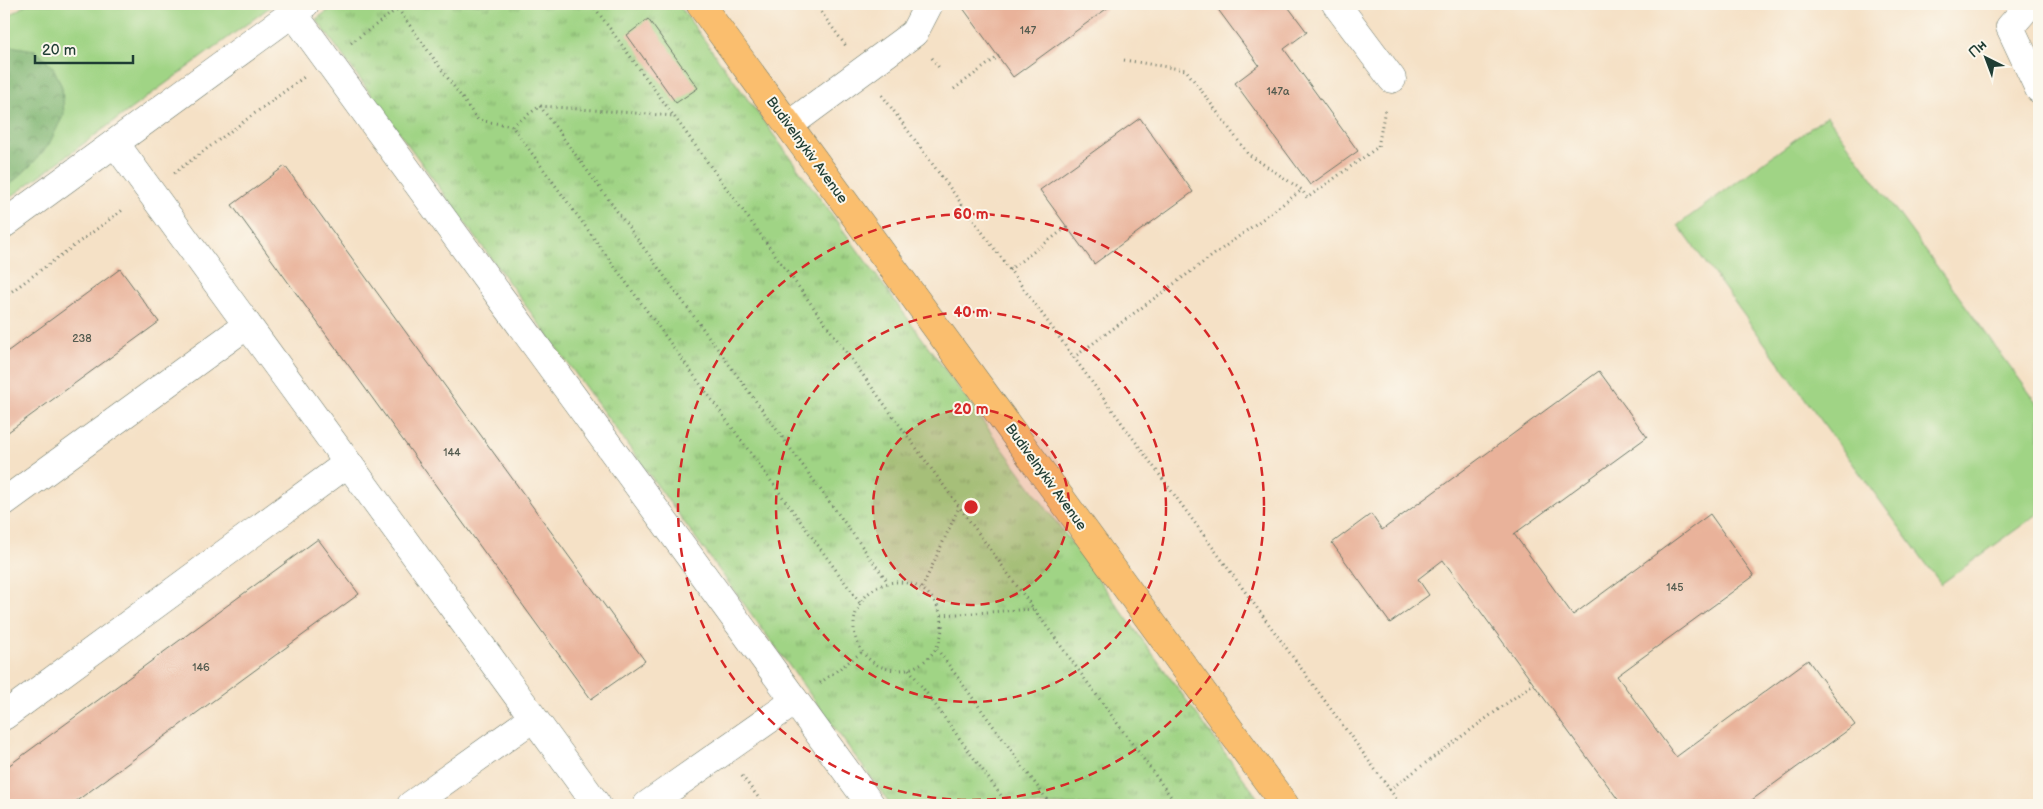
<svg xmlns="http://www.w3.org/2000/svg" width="2043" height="809" viewBox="0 0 2043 809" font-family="'Balsamiq Sans',sans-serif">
	<defs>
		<pattern id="forest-crowns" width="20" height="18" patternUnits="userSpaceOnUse" patternTransform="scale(1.25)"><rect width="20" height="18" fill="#80b672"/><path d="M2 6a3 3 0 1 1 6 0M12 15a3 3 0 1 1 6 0" fill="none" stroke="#68955e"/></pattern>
		<pattern id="park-tufts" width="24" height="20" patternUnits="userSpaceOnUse" patternTransform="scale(1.25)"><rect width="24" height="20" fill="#a0d485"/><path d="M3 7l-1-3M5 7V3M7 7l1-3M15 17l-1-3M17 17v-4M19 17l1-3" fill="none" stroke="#82ad6e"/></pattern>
	</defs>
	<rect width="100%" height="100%" fill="#fbf7ec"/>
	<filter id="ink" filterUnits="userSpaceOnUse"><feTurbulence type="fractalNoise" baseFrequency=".02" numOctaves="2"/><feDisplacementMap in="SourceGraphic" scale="10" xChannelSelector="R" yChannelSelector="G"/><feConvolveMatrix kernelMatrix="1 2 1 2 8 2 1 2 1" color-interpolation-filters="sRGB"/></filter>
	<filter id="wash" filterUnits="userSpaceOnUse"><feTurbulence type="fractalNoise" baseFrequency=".0096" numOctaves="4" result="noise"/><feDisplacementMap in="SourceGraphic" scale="20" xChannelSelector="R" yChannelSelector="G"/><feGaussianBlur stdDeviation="1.12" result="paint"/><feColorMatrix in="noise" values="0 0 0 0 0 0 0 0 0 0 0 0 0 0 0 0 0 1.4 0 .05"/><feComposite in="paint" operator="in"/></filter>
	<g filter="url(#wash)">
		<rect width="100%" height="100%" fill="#f5e1c6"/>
		<!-- grass -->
		<g fill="#a0d485" stroke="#60885c">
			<path d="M26,4H274L4,202V190L30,166L9,46L4,48V20Z"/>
			<path d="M1827,116L2039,406V513L1941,584L1678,225Z"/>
		</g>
		<!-- forest -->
		<path fill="url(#forest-crowns)" stroke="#507a53" d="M9,46L35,50L53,67L62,87L64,114L48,146L30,166L4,190V48Z"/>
		<!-- park -->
		<path fill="url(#park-tufts)" stroke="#60885c" d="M338,4H678L1263,805H891L316,19Z"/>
		<g id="blocks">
			<!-- building -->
			<g fill="#e9b29a">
				<path d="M960,4H1113L1013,77Z"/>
				<path d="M1214,4H1286L1307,32L1284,49L1358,151L1310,185L1235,83L1259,65Z"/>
				<path d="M648,19L698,88L676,103L627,35Z"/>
				<path d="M1140,118L1193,192L1094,264L1040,190Z"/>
				<path d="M285,166L645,661L591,699L232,205Z"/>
				<path d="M120,269L159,322L4,435V354Z"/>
				<path d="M1599,371L1647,437L1514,534L1573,615L1710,514L1754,576L1617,676L1676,757L1808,660L1855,725L1745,805H1622L1443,560L1418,579L1429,595L1390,623L1332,543L1371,514L1382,530Z"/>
				<path d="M318,539L359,594L71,805H4V769Z"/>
			</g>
		</g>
	</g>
	<g filter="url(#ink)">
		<use href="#blocks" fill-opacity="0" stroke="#6a7667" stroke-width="1"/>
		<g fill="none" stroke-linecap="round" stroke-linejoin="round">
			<defs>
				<g id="minor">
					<path d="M1336,4L1392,79"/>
					<path d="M2030,4L2010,27L2039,89"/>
					<path d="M293,13L871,805"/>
					<path d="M789,125L914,33L929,4"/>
					<path d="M115,143L597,805"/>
					<path d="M4,224L305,4"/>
					<path d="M4,502L247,325"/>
					<path d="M4,716L348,463"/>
					<path d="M411,805L533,718"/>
					<path d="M647,805L795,701"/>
				</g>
				<path id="major" d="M700,4L1285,805"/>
			</defs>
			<!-- minor casing -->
			<use href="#minor" stroke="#6a7667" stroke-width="29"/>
			<!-- major casing -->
			<use href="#major" stroke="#6a7667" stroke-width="29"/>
			<!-- path -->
			<g stroke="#6a7667" stroke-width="3" stroke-dasharray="1 4" stroke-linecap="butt">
				<path d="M592,4L1177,805"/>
				<path d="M815,4L846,46"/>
				<path d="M398,9L478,120L512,126L860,603"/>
				<path d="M351,43L404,4"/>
				<path d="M932,58L940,69"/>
				<path d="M1124,60L1186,70L1248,154L1302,190L1307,198L1378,147L1385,109"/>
				<path d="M954,89L999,56"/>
				<path d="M882,95L1401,805"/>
				<path d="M540,106L888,582"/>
				<path d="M512,126L540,106L674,116"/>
				<path d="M174,173L304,77"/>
				<path d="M1009,270L1067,227"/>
				<path d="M4,297L124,209"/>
				<path d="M1073,358L1302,190"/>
				<circle cx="898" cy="626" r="44"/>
				<path d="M922,588L959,507"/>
				<path d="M942,615L1034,609"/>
				<path d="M937,649L1051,805"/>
				<path d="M909,669L1008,805"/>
				<path d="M820,683L862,652"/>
				<path d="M742,776L764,805"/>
				<path d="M1389,790L1533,684"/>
			</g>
			<!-- minor -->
			<use href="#minor" stroke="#fff" stroke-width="28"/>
			<!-- major -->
			<use href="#major" stroke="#fabe6e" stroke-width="28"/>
		</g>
	</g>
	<!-- distance rings -->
	<circle cx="971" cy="507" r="98" fill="#d62828" fill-opacity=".12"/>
	<g fill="none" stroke="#d62828" stroke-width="2.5" stroke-dasharray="9 6">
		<circle cx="971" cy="507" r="98"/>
		<circle cx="971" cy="507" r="195"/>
		<circle cx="971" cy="507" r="293"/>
	</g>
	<g text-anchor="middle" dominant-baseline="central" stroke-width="4" stroke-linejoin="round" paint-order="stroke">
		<!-- number labels -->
		<g font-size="11" fill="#525a4e">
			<text x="1028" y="30">147</text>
			<text x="1278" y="91">147а</text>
			<text x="82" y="338">238</text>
			<text x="452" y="452">144</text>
			<text x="1675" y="587">145</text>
			<text x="201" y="667">146</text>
		</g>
		<!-- street labels -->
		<g font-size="14" fill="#1f3d34" stroke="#fbf7ec">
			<text transform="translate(807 150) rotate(54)">Budivelnykiv Avenue</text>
			<text transform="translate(1046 477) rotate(54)">Budivelnykiv Avenue</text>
		</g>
	</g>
	<circle cx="971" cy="507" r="8" fill="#d62828" stroke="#fbf7ec" stroke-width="2.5"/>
	<g font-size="15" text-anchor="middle" font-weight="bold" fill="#d62828" stroke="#fbf7ec" stroke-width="4" stroke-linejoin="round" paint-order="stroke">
		<text x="971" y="219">60 m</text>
		<text x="971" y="317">40 m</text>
		<text x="971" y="414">20 m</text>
	</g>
	<!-- margin -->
	<rect width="2043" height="809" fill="none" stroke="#fbf7ec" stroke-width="20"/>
	<!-- north arrow -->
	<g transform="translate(1986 58) rotate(318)" stroke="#fbf7ec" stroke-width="4" paint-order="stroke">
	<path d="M0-4L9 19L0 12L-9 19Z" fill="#1f3d34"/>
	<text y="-8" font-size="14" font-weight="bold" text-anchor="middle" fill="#1f3d34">Пн</text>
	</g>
	<!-- scale -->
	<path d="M35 55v8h98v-8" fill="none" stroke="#1f3d34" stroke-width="2.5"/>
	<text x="42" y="55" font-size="15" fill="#1f3d34" stroke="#fbf7ec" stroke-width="4" paint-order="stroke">20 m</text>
</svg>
